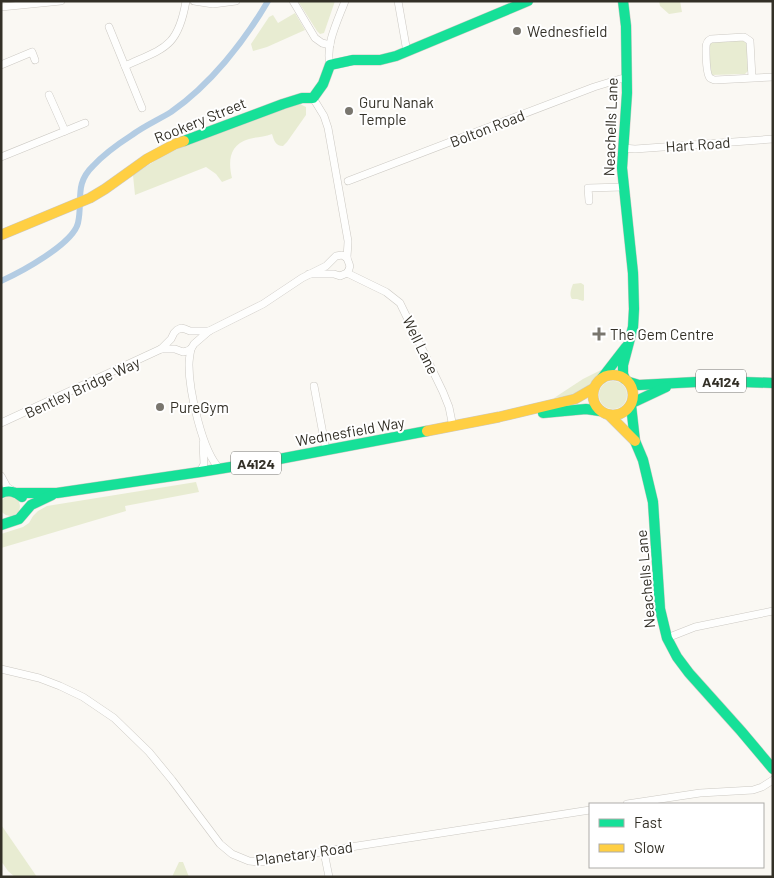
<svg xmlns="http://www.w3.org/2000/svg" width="774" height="878" viewBox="0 0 774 878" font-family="Barlow,sans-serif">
	<rect width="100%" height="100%" fill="#faf8f3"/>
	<!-- green -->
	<g fill="#e8ecd2">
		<path d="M298,1H335L324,33L320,34L317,31Z"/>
		<path d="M659,1H680L682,12L669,14L660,6Z"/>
		<path d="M295,13L305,30L267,47L253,51L251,44L269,17L273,15L278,23Z"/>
		<path d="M745,40L748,43L749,70L745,74L711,75L710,71L709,44L713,41Z"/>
		<path d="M300,104L306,107V115L287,142L283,146C275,146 274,140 272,134C264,137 256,137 249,139C229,145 228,161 232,178L222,182L216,174L206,167L135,195L133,175L164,155L197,140L288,106Z"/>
		<path d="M581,283L584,285V300L583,301L577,299H572C569,295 571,289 573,284Z"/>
		<path d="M601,370L602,371L585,389L578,394L554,398L583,379Z"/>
		<circle cx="613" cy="395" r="14"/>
		<path d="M196,482L199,492L125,506L126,511L1,548V534L23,527L29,523L33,516L38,511L47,506Z"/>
		<circle cx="10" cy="506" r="10"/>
		<path d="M1,825L4,829L37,877H15L8,871L1,861Z"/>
		<path d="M179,862H183L189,877H172Z"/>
	</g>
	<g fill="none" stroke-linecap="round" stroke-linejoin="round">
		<!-- canal -->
		<path stroke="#b3cce3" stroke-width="6" d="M1,281C21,272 73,244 78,223C83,201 74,184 93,166C104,154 118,144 132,135C144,126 158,120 171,112C210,85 244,42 268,1"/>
		<defs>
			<g id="street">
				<path d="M194,1L213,4L236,1"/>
				<path d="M293,1L315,38L322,43L330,45"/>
				<path d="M398,1L407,52"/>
				<path d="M1,7L61,1"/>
				<path d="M109,27L142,108"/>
				<path d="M1,65L32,52L35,60"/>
				<path d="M330,65C325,45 338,20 345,1"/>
				<path d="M125,66C164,48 178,48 186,1"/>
				<path d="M752,78L750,41L744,37L711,39C707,41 706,43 706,48C706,55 706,74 710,78C712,79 713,80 715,80L773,77"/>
				<path d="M49,95L65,131"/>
				<path d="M623,148L635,149L773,139"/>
				<path d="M1,157L85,123"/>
				<path d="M348,181L594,87L620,79L627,78"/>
				<path d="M589,201L588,188L623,187"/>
				<path d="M347,273L386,292L400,303L443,392L449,407L453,427"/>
				<path d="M309,274H334L340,276L347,273C352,265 349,265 347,258C347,255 348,245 348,241L328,128L324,116L313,98"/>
				<path d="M161,349H175L183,352L187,351L191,349L194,344L209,331L263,304L302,278L326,266L336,256L342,255L347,258"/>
				<path d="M191,349C190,354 189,360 189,365C189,390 202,452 220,469"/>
				<path d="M314,386L326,450"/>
				<path d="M1,423L161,349L171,339L174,333L177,330L181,328L185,329L190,331H209"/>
				<path d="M200,472L204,464L203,443"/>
				<path d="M1,476L7,487L13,491"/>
				<path d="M667,638L695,627L773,611"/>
				<path d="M1,669L39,678L60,686L83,697L114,718L149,752L172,780L220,844L232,854L249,861L260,862L286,858L357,846L590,810"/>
				<path d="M627,804L700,793L753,790L762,787L773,780"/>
				<path d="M324,852L329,877"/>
			</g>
			<g id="fast">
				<path d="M623,1L626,26L627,93L622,168L633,273L634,309L633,327L623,365V374L625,379"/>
				<path d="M184,141L283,104L302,98H313L323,84L330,65L353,60H380L396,56L528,1"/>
				<path d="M602,378L626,347"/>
				<path d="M629,382L639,385L715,381L773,383"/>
				<path d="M632,403L666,387"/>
				<path d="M631,405L635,441L643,460L653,502L660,609L667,638L677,657L689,673L741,731L773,769"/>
				<path d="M543,413L586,409L600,411"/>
				<path d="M1,493C9,490 15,491 22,497"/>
				<path d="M18,493H57L200,472L274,460L427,431"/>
				<path d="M1,525L19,519L31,505L52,495"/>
			</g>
			<g id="slow">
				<path d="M1,235L90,198L105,189L147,159L175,144L184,141"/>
				<circle cx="613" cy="395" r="20"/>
				<path d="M609,415L635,441"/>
				<path d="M427,431L499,417L575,399L594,388"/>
			</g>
		</defs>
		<!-- street casing -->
		<use href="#street" stroke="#ccc9c3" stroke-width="8"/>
		<!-- fast casing -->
		<use href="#fast" stroke="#ccc9c3" stroke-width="11"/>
		<!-- slow casing -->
		<use href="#slow" stroke="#ccc9c3" stroke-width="11"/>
		<!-- street -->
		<use href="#street" stroke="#fefefd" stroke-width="7"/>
		<!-- fast -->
		<use href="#fast" stroke="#16e098" stroke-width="10"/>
		<!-- slow -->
		<use href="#slow" stroke="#ffcf43" stroke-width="10"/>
	</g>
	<!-- markers -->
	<g fill="#79766e" stroke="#fff" stroke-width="2">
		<circle cx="517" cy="31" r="5"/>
		<circle cx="349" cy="111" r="5"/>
		<path d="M596.5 326.5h5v5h5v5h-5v5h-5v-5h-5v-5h5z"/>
		<circle cx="160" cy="407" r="5"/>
	</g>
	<g text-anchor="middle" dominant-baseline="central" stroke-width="4" stroke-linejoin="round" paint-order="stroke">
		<!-- shield labels -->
		<g fill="#fff" stroke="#706e68" stroke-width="1">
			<rect x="696" y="369.5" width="50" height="23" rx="4"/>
			<rect x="231" y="451.5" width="50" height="23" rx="4"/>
		</g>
		<g font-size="14" font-weight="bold" fill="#333027">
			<text x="721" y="381">A4124</text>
			<text x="256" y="463">A4124</text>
		</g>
		<!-- poi labels -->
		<g font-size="15" fill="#333027" stroke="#fff" text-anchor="start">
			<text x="527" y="31">Wednesfield</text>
			<text x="359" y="102">Guru Nanak<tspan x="359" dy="17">Temple</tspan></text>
			<text x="610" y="334">The Gem Centre</text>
			<text x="170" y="407">PureGym</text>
		</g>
		<!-- street labels -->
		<g font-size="15" fill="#333027" stroke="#fff">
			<text transform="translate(200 120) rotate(-22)">Rookery Street</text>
			<text transform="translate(610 127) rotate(-88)">Neachells Lane</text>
			<text transform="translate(487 128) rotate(-21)">Bolton Road</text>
			<text transform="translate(698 144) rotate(-4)">Hart Road</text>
			<text transform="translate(421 345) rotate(64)">Well Lane</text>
			<text transform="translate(82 387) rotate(-25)">Bentley Bridge Way</text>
			<text transform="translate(350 431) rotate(-10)">Wednesfield Way</text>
			<text transform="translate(645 579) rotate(-95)">Neachells Lane</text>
			<text transform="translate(304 853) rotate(-8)">Planetary Road</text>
		</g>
	</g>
	<!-- border -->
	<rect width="774" height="878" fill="none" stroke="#333027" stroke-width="5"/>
	<!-- legend -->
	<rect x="589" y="803" width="175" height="65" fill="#ffffff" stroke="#adaca9"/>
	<rect x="599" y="819" width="25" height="8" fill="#16e098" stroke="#adaca9"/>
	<text x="634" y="828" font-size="15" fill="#333027">Fast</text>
	<rect x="599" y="844" width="25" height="8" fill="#ffcf43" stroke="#adaca9"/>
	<text x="634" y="853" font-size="15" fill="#333027">Slow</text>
</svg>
